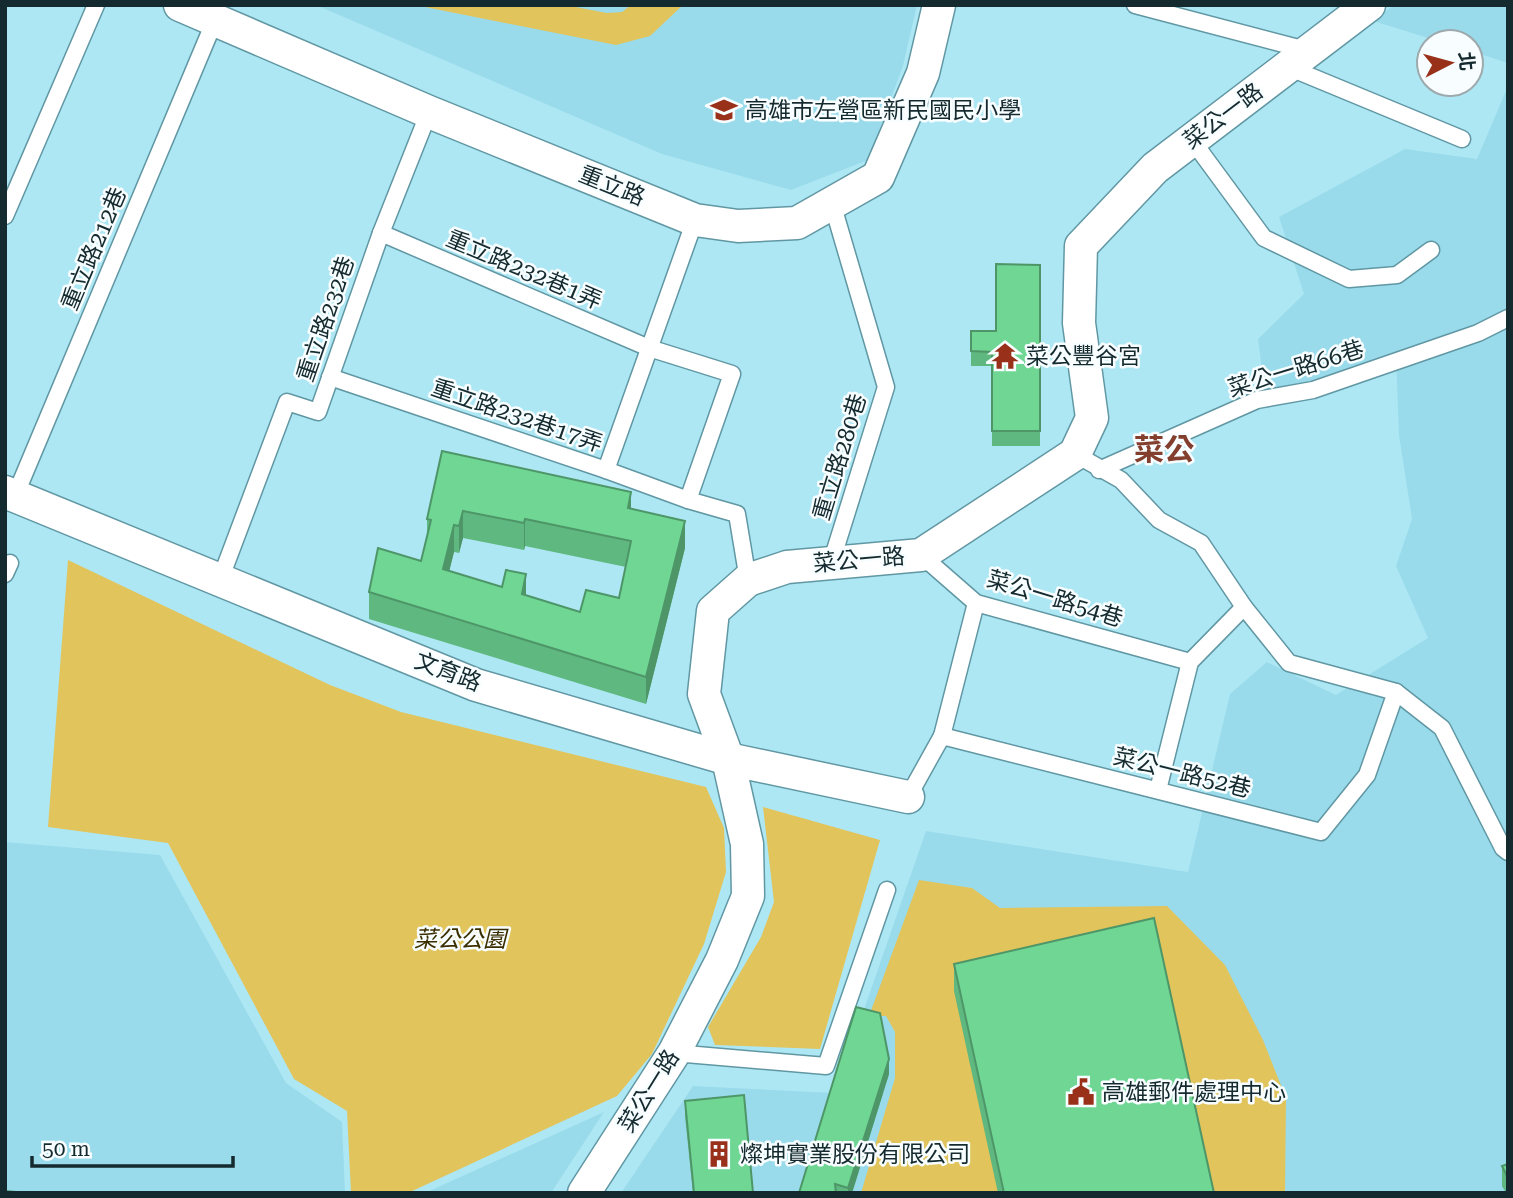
<svg xmlns="http://www.w3.org/2000/svg" width="1513" height="1198" viewBox="0 0 1513 1198" font-family="'Roboto Serif','Noto Sans TC',serif">
	<rect width="100%" height="100%" fill="#aee7f4"/>
	<!-- built -->
	<g fill="#99dbeb">
		<path d="M316,5H917L903,66L868,160L791,190L662,154Z"/>
		<path d="M1394,5H1508V63L1471,51V42H1441L1373,21Z"/>
		<path d="M1508,86V1193H621L693,1086L835,1093L926,831L1188,872L1230,694L1267,662L1336,695L1428,638L1396,566L1412,519L1399,435L1396,356L1303,390L1265,392L1258,339L1304,294L1279,217L1405,149L1477,159Z"/>
		<path d="M5,842L160,855L286,1083L342,1122L345,1193H5Z"/>
		<path d="M604,1112L551,1193H425Z"/>
	</g>
	<!-- green -->
	<g fill="#e1c45c">
		<path d="M415,5H565L607,13L622,12L631,5H683L650,36L616,45Z"/>
		<path d="M68,560L330,685L401,712L706,787L724,828L726,872L704,944L652,1054L617,1096L408,1193H351L347,1111L294,1079L168,843L48,827Z"/>
		<path d="M763,807L880,840L820,1049L715,1045L708,1027L761,937L774,902Z"/>
		<path d="M919,880L972,888L1000,908L1167,906L1225,965L1263,1040L1286,1098L1285,1193H861L895,1078V1032L886,1016H869Z"/>
	</g>
	<g fill="none" stroke-linecap="round" stroke-linejoin="round">
		<defs>
			<g id="service">
				<path d="M1135,5L1310,51"/>
				<path d="M1288,67L1462,139"/>
				<path d="M1192,140L1264,238L1349,279L1397,275L1431,250"/>
				<path d="M5,216L96,5"/>
				<path d="M381,233L649,348L732,374L688,500L737,514L748,580"/>
				<path d="M330,377L606,470L688,500"/>
				<path d="M1075,454L1121,480L1159,520L1201,543L1244,607L1289,663L1396,692L1442,728L1503,848L1508,852"/>
				<path d="M606,470L695,220"/>
				<path d="M1099,470L1257,400L1313,390L1478,333L1508,318"/>
				<path d="M15,496L215,20"/>
				<path d="M921,555L976,603L1190,662"/>
				<path d="M831,563L886,387L832,203"/>
				<path d="M5,574L10,563"/>
				<path d="M220,580L287,402L318,412L381,233L429,112"/>
				<path d="M942,736L976,603"/>
				<path d="M1158,790L1190,662L1244,607"/>
				<path d="M908,797L942,736L1321,832L1367,775L1396,692"/>
				<path d="M674,1053L826,1066L887,890"/>
			</g>
			<g id="minor">
				<path d="M180,5L429,112L695,220L738,226L797,223L878,177L923,73L939,5"/>
				<path d="M5,492L476,685L728,759L908,797"/>
				<path d="M584,1193L674,1053L722,960L748,896L747,844L728,759L704,694L713,611L748,580L787,567L921,555L1075,454L1092,418L1079,323L1081,246L1155,168L1369,5"/>
			</g>
		</defs>
		<!-- service casing -->
		<use href="#service" stroke="#6097a3" stroke-width="19"/>
		<!-- minor casing -->
		<use href="#minor" stroke="#6097a3" stroke-width="35"/>
		<!-- service -->
		<use href="#service" stroke="#fff" stroke-width="16"/>
		<!-- minor -->
		<use href="#minor" stroke="#fff" stroke-width="32"/>
	</g>
	<!-- wall -->
	<g fill="#5fb87f" fill-rule="evenodd">
		<path d="M1040,265V446H992V366H971V331H996Z"/>
		<path d="M442,451L631,508L685,548L646,704L369,619V592L421,561L427,536V519ZM463,538L524,550L525,546L626,567L619,598L580,612L449,571L454,552L459,553Z"/>
		<path d="M954,964L1214,1193H998L954,991Z"/>
		<path d="M889,1074L852,1193H799Z"/>
		<path d="M685,1101L753,1193H693L685,1116Z"/>
		<path d="M1508,1164V1193H1506L1502,1186V1166Z"/>
	</g>
	<!-- shaded-wall -->
	<g fill="#4e9668">
		<path d="M631,492V519L628,508Z"/>
		<path d="M463,511V538L459,553V526Z"/>
		<path d="M525,519V546L524,550V523Z"/>
		<path d="M685,521V548L646,704V677Z"/>
		<path d="M454,525V552L443,596V569Z"/>
		<path d="M526,574V602L522,594Z"/>
		<path d="M889,1059V1074L852,1193H848V1188Z"/>
	</g>
	<!-- building -->
	<g fill="#6fd694" stroke="#4e9668" stroke-width="2" fill-rule="evenodd">
		<path d="M996,264L1040,265V431H992V352L971,351V331H996Z"/>
		<path d="M442,451L631,492L628,508L685,521L646,677L369,592L378,548L421,561L431,520L427,519ZM463,511L524,523L525,519L631,541L619,598L586,590L580,612L522,594L526,574L506,570L502,587L443,569L454,525L459,526Z"/>
		<path d="M1154,918L1214,1193H1004L954,964Z"/>
		<path d="M856,1007L880,1013L889,1059L848,1188L835,1184L836,1193H799Z"/>
		<path d="M744,1095L753,1193H694L685,1101Z"/>
		<path d="M1508,1164V1178L1502,1166Z"/>
		<path d="M5,1191L28,1193H5Z"/>
	</g>
	<!-- icons -->
	<defs>
		<symbol id="school-bare" viewBox="-9 -9 18 18"><path d="M0-5L7-2L0 1L-7-2ZM-4 1L0 2.5L4 1V4Q0 6-4 4Z" fill="#993019" stroke="#f8feff" stroke-width="2.5" paint-order="stroke"/></symbol>
		<symbol id="temple-bare" viewBox="-9 -9 18 18"><path d="M0-6L5-2H3V0L6.5 2.5H4V6H1.5V3h-3V6H-4V2.5H-6.5L-3 0V-2H-5Z" fill="#993019" stroke="#f8feff" stroke-width="2.5" paint-order="stroke"/></symbol>
		<symbol id="civic-bare" viewBox="-9 -9 18 18"><path d="M-.6-6.5H3V-4.5H.6V-3L4-1V1h2V6H-6V1h2V-1L-.6-3ZM-1.2 2.5V6h2.4V2.5Z" fill="#993019" stroke="#f8feff" stroke-width="2.5" paint-order="stroke"/></symbol>
		<symbol id="building-bare" viewBox="-9 -9 18 18"><path d="M-4-6H4V6H1V3H-1V6H-4ZM-2.5-4.3h1.7v1.8h-1.7ZM.8-4.3h1.7v1.8H.8ZM-2.5-1h1.7V.8h-1.7ZM.8-1h1.7V.8H.8Z" fill="#993019" stroke="#f8feff" stroke-width="2.5" paint-order="stroke"/></symbol>
	</defs>
	<g fill-rule="evenodd">
		<use href="#school-bare" x="705" y="91" width="38" height="38"/>
		<use href="#temple-bare" x="986" y="337" width="38" height="38"/>
		<use href="#civic-bare" x="1062" y="1073" width="38" height="38"/>
		<use href="#building-bare" x="700" y="1135" width="38" height="38"/>
	</g>
	<g text-anchor="middle" dominant-baseline="central" stroke-width="5" stroke-linejoin="round" paint-order="stroke">
		<!-- poi labels -->
		<g font-size="23" fill="#142a2f" stroke="#f8feff" text-anchor="start">
			<text x="745" y="110">高雄市左營區新民國民小學</text>
			<text x="1026" y="356">菜公豐谷宮</text>
			<text x="1102" y="1092">高雄郵件處理中心</text>
			<text x="740" y="1154">燦坤實業股份有限公司</text>
		</g>
		<!-- street labels -->
		<g font-size="23" fill="#142a2f" stroke="#f8feff">
			<text transform="translate(1223 116) rotate(-37)">菜公一路</text>
			<text transform="translate(612 186) rotate(22)">重立路</text>
			<text transform="translate(94 249) rotate(-67)">重立路212巷</text>
			<text transform="translate(524 270) rotate(23)">重立路232巷1弄</text>
			<text transform="translate(326 319) rotate(-71)">重立路232巷</text>
			<text transform="translate(1296 369) rotate(-17)">菜公一路66巷</text>
			<text transform="translate(517 416) rotate(19)">重立路232巷17弄</text>
			<text transform="translate(840 457) rotate(-73)">重立路280巷</text>
			<text transform="translate(859 560) rotate(-5)">菜公一路</text>
			<text transform="translate(1055 599) rotate(17)">菜公一路54巷</text>
			<text transform="translate(448 672) rotate(21)">文育路</text>
			<text transform="translate(1182 773) rotate(14)">菜公一路52巷</text>
			<text transform="translate(649 1091) rotate(-58)">菜公一路</text>
		</g>
		<!-- park labels -->
		<g font-size="23" font-style="italic" fill="#3b2f00" stroke="#f8feff">
			<text x="460" y="939">菜公公園</text>
		</g>
		<!-- district labels -->
		<g font-size="30" font-weight="bold" fill="#843e2e" stroke="#f8feff">
			<text x="1164" y="449">菜公</text>
		</g>
	</g>
	<!-- border -->
	<rect width="1513" height="1198" fill="none" stroke="#142a2f" stroke-width="14"/>
	<!-- north arrow -->
	<g transform="translate(1450 63) rotate(84)"><circle r="33" fill="#f8feff" stroke="#9da9ac" stroke-width="2"/>
	<path d="M0-5L12 26L0 18L-12 26Z" fill="#993019"/>
	<text y="-10" font-size="19" font-weight="bold" text-anchor="middle" fill="#142a2f">北</text>
	</g>
	<!-- scale -->
	<path d="M32 1156v10h201v-10" fill="none" stroke="#142a2f" stroke-width="3.5"/>
	<text x="42" y="1156" font-size="21" fill="#142a2f" stroke="#f8feff" stroke-width="5" paint-order="stroke">50 m</text>
</svg>
